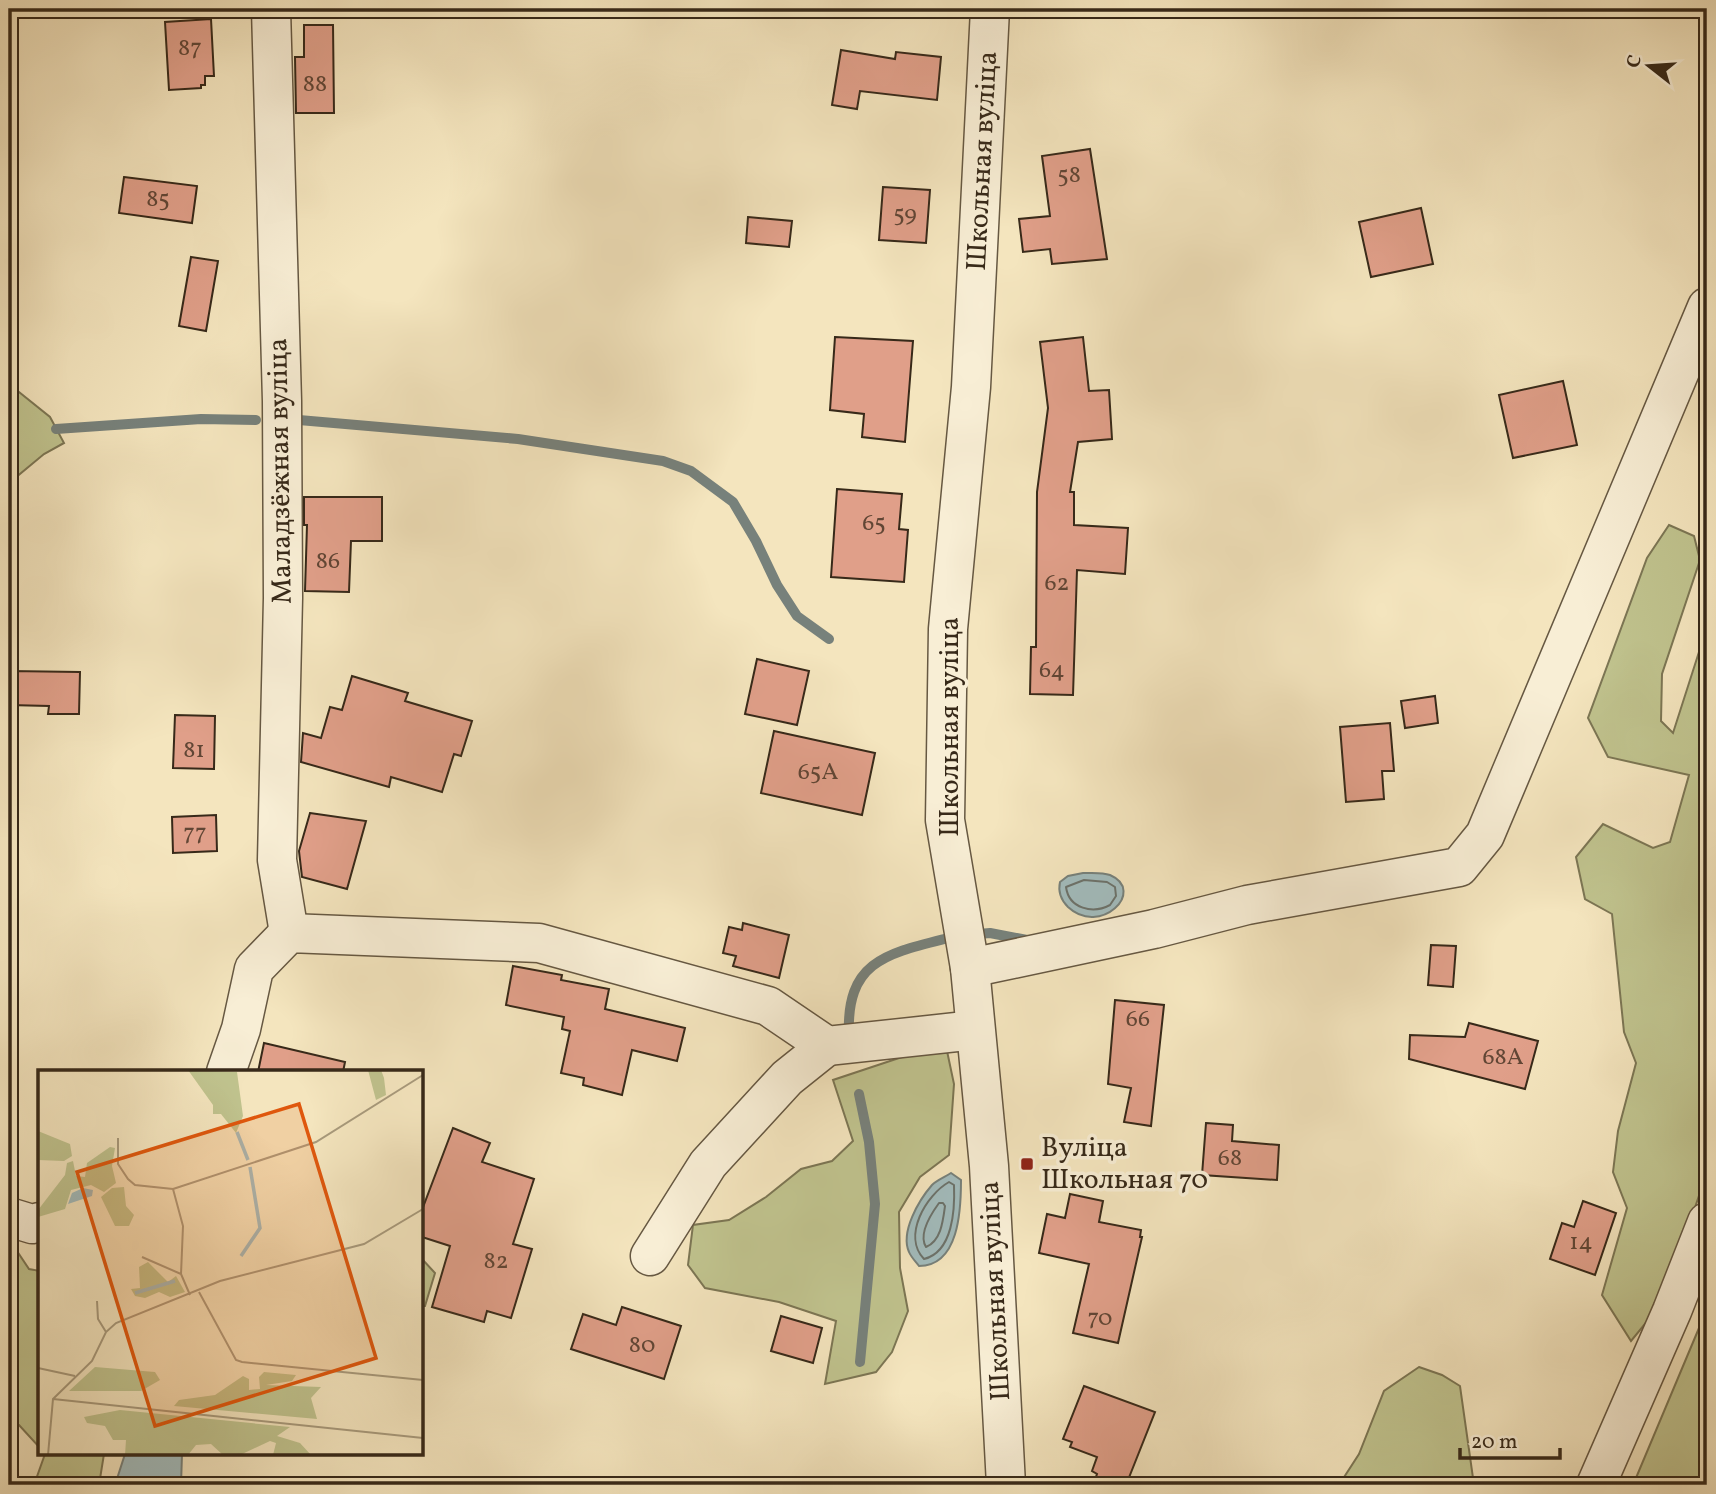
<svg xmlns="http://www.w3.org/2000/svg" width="1716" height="1494" viewBox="0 0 1716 1494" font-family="Vollkorn,serif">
	<rect width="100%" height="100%" fill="#f4e5be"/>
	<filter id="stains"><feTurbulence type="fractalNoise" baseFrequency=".00286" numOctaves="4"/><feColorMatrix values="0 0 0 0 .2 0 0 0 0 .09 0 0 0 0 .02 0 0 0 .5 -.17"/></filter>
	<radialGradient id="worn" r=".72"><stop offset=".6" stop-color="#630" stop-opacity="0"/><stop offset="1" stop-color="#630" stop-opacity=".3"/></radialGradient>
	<!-- green -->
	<g fill="#c0c38e" stroke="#7c7654" stroke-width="2">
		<path d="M9,384L50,417L64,443L44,454L9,483Z"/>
		<path d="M1669,525L1694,536L1700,560L1662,674L1661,721L1673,733L1707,627V1172L1663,1302L1631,1341L1602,1295L1627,1208L1613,1172L1618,1131L1636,1063L1624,1032L1612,914L1585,899L1576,857L1603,824L1653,848L1670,842L1689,775L1608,757L1588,718L1647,558Z"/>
		<path d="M947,1051L954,1084L949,1155L920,1177L899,1212L900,1268L908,1311L892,1352L876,1372L825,1384L836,1321L779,1302L705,1288L688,1265L693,1225L729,1220L766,1197L801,1169L832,1161L853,1141L833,1080L902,1057Z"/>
		<path d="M9,1239L29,1269L40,1271V1448L19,1425L9,1424Z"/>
		<path d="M422,1259L435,1273L425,1306H422Z"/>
		<path d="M1707,1309V1485H1633Z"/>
		<path d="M1419,1367L1442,1375L1460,1386L1474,1485H1339L1359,1454L1384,1391Z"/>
		<path d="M45,1454H104L99,1485H34Z"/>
	</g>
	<!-- water -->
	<g fill="#a2bcbd" stroke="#77817b" stroke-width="2">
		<path d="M1083,873C1091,873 1102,872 1110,875C1147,891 1100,937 1068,907C1061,900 1058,891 1060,882L1068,876Z"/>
		<path d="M951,1173L961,1180C961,1210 959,1266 919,1266C916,1262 911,1257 909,1252C900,1232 919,1200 932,1185C937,1180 945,1177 951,1173Z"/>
		<path d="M125,1454H182L181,1485H115Z"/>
	</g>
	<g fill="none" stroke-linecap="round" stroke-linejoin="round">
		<!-- shore -->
		<g stroke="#6c726b" stroke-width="2">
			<path d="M1084,880L1107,882L1115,887L1116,896L1110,905C1093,914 1069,909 1066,887Z"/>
			<path d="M949,1182L954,1185C955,1209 953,1252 924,1259C902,1236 926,1195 949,1182Z"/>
			<path d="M939,1203H943L945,1206C943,1221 941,1241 926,1247C918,1234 931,1214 939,1203Z"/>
		</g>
		<!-- stream -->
		<g stroke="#77817b" stroke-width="10">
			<path d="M299,420L518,439L663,461L691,471L733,502L756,541L777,585L797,616L829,639"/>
			<path d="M56,429L201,419L256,420"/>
			<path d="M979,934L990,933L1027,940"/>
			<path d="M849,1035C846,963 884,954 944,939"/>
			<path d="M859,1094L869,1142L875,1204L860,1362"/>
		</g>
	</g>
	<!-- building -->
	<g fill="#e09f89" stroke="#372919" stroke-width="2">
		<path d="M211,19L214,76H205V85H201V88L169,90L165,22Z"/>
		<path d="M304,25H333L334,113H296L295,57H304Z"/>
		<path d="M841,50L895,59L896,52L941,57L937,100L860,91L857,109L832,105Z"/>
		<path d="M1090,149L1107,259L1052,264L1050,249L1023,252L1019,219L1050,216L1042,156Z"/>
		<path d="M124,177L197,186L192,223L119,213Z"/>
		<path d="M883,187L930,190L926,243L879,240Z"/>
		<path d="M1421,208L1433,264L1371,277L1359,222Z"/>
		<path d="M748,217L792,221L789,247L746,243Z"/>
		<path d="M191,257L218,261L206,331L179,326Z"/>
		<path d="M835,337L913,341L905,442L862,437L864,414L830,410Z"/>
		<path d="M1083,337L1089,391L1109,390L1112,439L1078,442L1070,492H1074V525L1128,528L1125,574L1077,570L1073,695L1030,694L1031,647H1036L1037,492L1048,408L1040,342Z"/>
		<path d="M1563,381L1577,445L1513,458L1499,395Z"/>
		<path d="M837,489L902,494L899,529L908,530L904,582L831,577Z"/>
		<path d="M304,497H382V541H351L349,592L305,591L307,525H304Z"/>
		<path d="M757,659L809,671L797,725L745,714Z"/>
		<path d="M9,671L80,672L79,714H48L49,706L9,705Z"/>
		<path d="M352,676L408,693L405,701L472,721L461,756L454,754L442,792L391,777L389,787L301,762L303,733L321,738L330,707L342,710Z"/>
		<path d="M1435,696L1438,723L1405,728L1401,701Z"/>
		<path d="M175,715L215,716L214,769L173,768Z"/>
		<path d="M1390,723L1394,771H1382L1384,799L1346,802L1340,727Z"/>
		<path d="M774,731L875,753L862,815L761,793Z"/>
		<path d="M310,813L366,821L347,889L302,877L299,851Z"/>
		<path d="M216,815L217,851L173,853L172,817Z"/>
		<path d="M743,923L789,935L779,978L733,966L736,956L723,953L729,927L742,930Z"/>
		<path d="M1431,945L1456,946L1453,987L1428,985Z"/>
		<path d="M513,966L562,975L561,980L609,989L605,1009L685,1028L677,1061L632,1050L622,1095L583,1085L584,1078L561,1073L570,1031L562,1029L564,1017L506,1005Z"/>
		<path d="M1115,1000L1164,1005L1151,1126L1124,1122L1131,1088L1108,1084Z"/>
		<path d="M1469,1023L1538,1041L1525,1089L1409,1059L1410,1035L1465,1037Z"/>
		<path d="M264,1043L345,1062L343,1072H258Z"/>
		<path d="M1206,1123L1233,1125L1232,1141L1279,1145L1277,1180L1202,1175Z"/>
		<path d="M453,1128L490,1143L482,1162L534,1179L513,1244L532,1249L511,1318L487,1311L484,1322L432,1307L450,1246L422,1237V1210Z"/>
		<path d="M1070,1194L1103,1201L1099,1222L1141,1230L1140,1237H1142L1118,1343L1073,1333L1089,1264L1039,1253L1047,1214L1065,1218Z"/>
		<path d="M1583,1201L1616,1213L1595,1275L1550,1259L1562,1223L1574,1227Z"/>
		<path d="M622,1307L681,1326L664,1379L571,1349L583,1314L616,1325Z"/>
		<path d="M781,1316L822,1328L813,1363L771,1351Z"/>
		<path d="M1084,1386L1155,1412L1126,1485H1116L1096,1477L1097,1474L1092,1471L1097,1457L1070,1447L1072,1442L1063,1439Z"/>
	</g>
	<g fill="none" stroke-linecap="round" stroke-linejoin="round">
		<defs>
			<g id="minor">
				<path d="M271,9L282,401L283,598L277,860L289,933"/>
				<path d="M990,9L971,387L948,629L945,820L970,968L989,1166L1006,1485"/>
				<path d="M970,968L1154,929L1247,905L1459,867L1485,835L1707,307"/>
				<path d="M226,1072L241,1029L254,969L289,933L539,943L768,1006L827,1046L975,1030"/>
				<path d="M9,1217L32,1224L40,1222"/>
				<path d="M650,1256L708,1164L787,1078L827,1046"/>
				<path d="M1596,1485L1672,1311L1707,1222"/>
			</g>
		</defs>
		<!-- minor casing -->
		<use href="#minor" stroke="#665842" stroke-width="41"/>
		<!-- minor -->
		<use href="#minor" stroke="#f8eed5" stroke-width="38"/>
	</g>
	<!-- markers -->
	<rect fill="#8f2418" stroke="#f8eed5" stroke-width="2.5" x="1020" y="1157" width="14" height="14" rx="3.5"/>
	<g text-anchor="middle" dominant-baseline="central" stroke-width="7" stroke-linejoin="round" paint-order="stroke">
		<!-- number labels -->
		<g font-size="24" fill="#614635">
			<text x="190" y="49">87</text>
			<text x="315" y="85">88</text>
			<text x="1069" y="176">58</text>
			<text x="158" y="200">85</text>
			<text x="905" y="215">59</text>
			<text x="874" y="524">65</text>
			<text x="328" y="562">86</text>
			<text x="1057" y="584">62</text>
			<text x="1052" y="671">64</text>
			<text x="194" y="751">81</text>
			<text x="818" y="773">65А</text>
			<text x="195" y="834">77</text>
			<text x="1138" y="1020">66</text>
			<text x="1503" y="1058">68А</text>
			<text x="1230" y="1159">68</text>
			<text x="1581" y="1243">14</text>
			<text x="496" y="1262">82</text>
			<text x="1100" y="1319">70</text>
			<text x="642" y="1346">80</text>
		</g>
		<!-- street labels -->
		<g font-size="28" fill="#372919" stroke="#f8eed5">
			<text transform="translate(983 161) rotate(-87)">Школьная вуліца</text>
			<text transform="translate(281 471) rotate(-91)">Маладзёжная вуліца</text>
			<text transform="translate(950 727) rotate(-90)">Школьная вуліца</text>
			<text transform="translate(996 1291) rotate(-93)">Школьная вуліца</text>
		</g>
		<!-- poi labels -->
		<g font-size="28" fill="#372919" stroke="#f8eed5" text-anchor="start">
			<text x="1041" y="1148">Вуліца<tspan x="1041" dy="32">Школьная 70</tspan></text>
		</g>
	</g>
	<!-- overview -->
	<g transform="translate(38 1070)">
		<rect width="385" height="385" fill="#f4e5be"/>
		<path d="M150,0L199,2L205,46L198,63L183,44H175V35ZM330,0H343L346,8L348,25L338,30ZM0,61L32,74L34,86L26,91L0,90ZM72,77L77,78L74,96L78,113L66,122L53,115L33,120L27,139L0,147V140L27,105L29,93L35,91L38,106L47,107L49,93ZM86,117L88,136L96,145L91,156H77L63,127L74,118ZM110,192L130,212L138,206L147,222L132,227L121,222L107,228L97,226L93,219L102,218L101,197ZM57,297L117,302L122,310L103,321H31ZM226,302L258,305L254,311L228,315L283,317L273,328L279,349L136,336L141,330L177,325L205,306L211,309V320L222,319L221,307ZM82,340L252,357L239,366L262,373L273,385H235L238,373L232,371L202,385H185L173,374L158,375L150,385H87L88,370H75L67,356L49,353L46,347Z" fill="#c0c38e"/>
		<path d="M45,118L55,120L54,126L30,134L34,123Z" fill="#a2bcbd"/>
		<path fill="none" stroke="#a2bcbd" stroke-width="3.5" d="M199,62L210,90M203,186L222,158L212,97M97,223L137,211"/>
		<path fill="none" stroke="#a89a7c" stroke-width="2" d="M80,68V94L90,109L97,115L135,119M135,119L278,72L385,5M135,119L145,156L143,204L152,225M104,187L143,204M161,222L198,290L204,292L385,310M59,231L60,249L68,262M0,298L37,306M15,329L385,368M10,385L15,329L54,291L68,262L78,253L182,211L326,174L385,139"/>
		<path fill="#df570d" fill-opacity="0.15" stroke="#df570d" stroke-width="3.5" d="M261,34L338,288L117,356L39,102Z"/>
		<rect width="385" height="385" fill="none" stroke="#372919" stroke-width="3.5"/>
	</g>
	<!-- margin -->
	<rect width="1716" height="1494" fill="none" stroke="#f4e5be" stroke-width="35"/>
	<rect x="10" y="10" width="1695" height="1473" fill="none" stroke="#372919" stroke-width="3.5"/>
	<rect x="18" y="18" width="1681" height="1459" fill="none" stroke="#372919" stroke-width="2"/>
	<!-- north arrow -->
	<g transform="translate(1649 66) rotate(287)" stroke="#f8eed5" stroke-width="5" paint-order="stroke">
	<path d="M0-5L12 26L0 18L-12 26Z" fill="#372919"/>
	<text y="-10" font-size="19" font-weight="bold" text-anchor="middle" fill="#372919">С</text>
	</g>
	<!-- scale -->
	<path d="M1460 1448v10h100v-10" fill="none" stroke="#372919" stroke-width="3.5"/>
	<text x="1471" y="1448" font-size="21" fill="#372919" stroke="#f8eed5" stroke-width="5" paint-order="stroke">20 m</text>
	<rect width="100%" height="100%" filter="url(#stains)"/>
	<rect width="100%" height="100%" fill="url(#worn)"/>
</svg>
